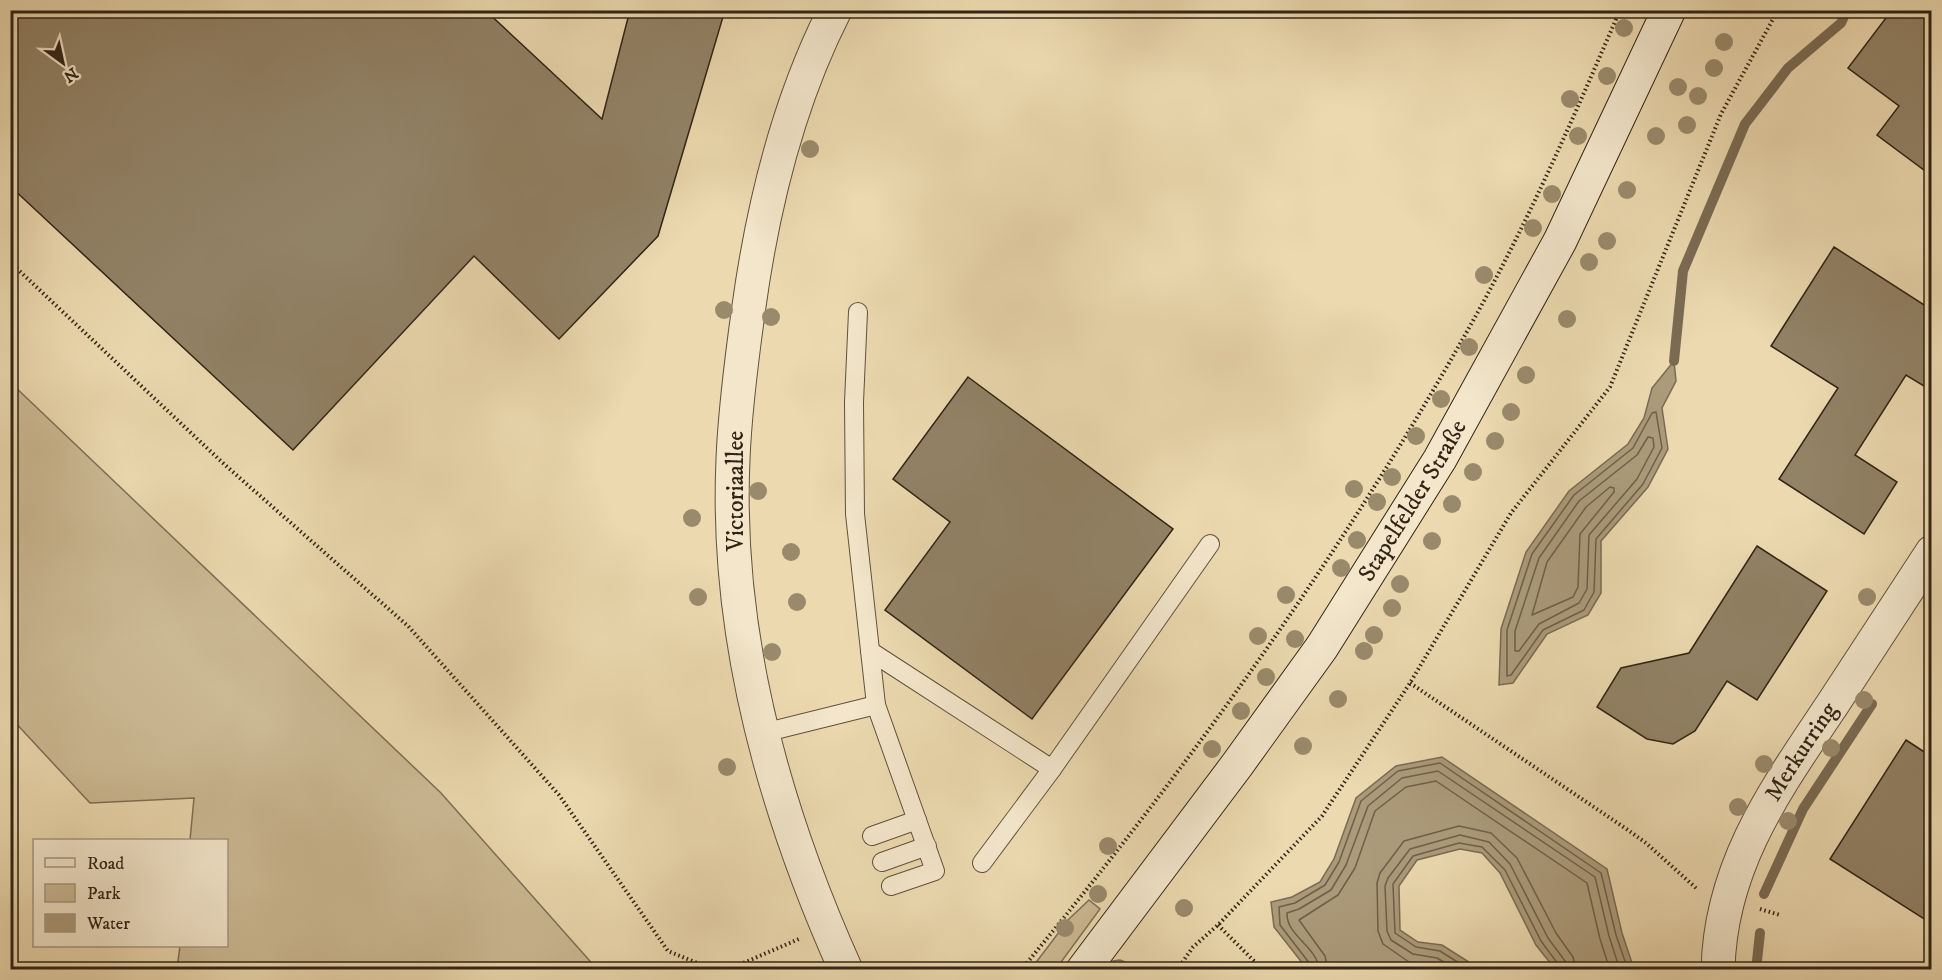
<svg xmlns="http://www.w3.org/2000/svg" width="1942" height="980" viewBox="0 0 1942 980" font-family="'IM FELL DW Pica',serif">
	<rect width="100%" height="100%" fill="#ecd9af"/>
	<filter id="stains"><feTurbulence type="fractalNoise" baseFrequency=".00333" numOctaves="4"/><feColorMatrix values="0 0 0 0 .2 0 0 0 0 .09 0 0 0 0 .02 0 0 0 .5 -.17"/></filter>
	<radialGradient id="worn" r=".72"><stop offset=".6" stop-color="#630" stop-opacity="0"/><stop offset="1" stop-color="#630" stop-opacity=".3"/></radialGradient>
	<!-- green -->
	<g fill="#ccba95" stroke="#7e6f56" stroke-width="1.5">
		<path d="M11,383L441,793L597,969H177L180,946H226V840H190L194,798L90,803L11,718Z"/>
		<path d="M1089,900L1100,909L1056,969H1031L1069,919Z"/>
		<path d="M1120,960L1141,969L1104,970L1113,961Z"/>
	</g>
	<!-- water -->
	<g fill="#ac9b7b" stroke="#7a6b53" stroke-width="1.5">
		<path d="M1674,361L1676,381L1662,408L1668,449L1648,487L1601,541V593L1588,615L1547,634L1513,683L1499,685L1501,629L1526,552L1569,491L1628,444L1644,418L1652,388Z"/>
		<path d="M1442,757L1607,869L1622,933L1634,969H1555L1536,945L1500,873L1482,853L1460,849L1417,860L1399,886L1400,930L1418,942L1442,945L1480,969H1307L1274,927L1271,902L1292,897L1320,882L1334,859L1356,798L1396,766Z"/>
	</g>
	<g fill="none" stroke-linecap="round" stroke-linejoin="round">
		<!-- shore -->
		<g stroke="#6e6048" stroke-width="1.5">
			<path d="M1656,412L1662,448L1643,484L1596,539L1594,592L1584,610L1543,630L1511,675L1507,676V630L1532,554L1574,495L1633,448L1652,413Z"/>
			<path d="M1648,437L1653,438L1654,447L1637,479L1589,535L1587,589L1579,603L1539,624L1519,651H1515V631L1539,558L1579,501L1637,455Z"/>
			<path d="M1610,487L1614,488V492L1580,534L1578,587L1573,597L1532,615L1547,562L1586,507Z"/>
			<path d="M1312,970L1310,964L1280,925L1279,907L1295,903L1325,885L1339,862L1361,801L1398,771L1440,763L1601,873L1616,935L1628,970"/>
			<path d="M1319,970C1318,947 1286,936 1287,913L1299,909L1331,890L1346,865L1368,806L1402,778L1438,771L1595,877L1609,936L1620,970"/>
			<path d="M1328,970L1325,956L1299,920L1338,895L1355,868L1375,811L1406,787L1436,781L1587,883L1600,939L1610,970"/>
			<path d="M1439,970L1409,962L1383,944L1378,931L1377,883L1380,873L1404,841L1459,826L1491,833L1517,858L1556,933L1573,957L1576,970"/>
			<path d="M1457,970L1437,958L1413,954L1391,940L1387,931L1385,886L1388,878L1410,849L1460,835L1489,842L1510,864L1548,938L1565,961L1567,970"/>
			<path d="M1470,970L1440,951L1416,947L1395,933L1393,884L1413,856L1459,843L1482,847L1505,870L1541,941L1558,964L1559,970"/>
		</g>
		<!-- stream -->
		<g stroke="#7a6b53" stroke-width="10">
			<path d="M1674,361L1683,271L1745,124L1788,68L1841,23L1847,10"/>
			<path d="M1764,894L1803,809L1872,704"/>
			<path d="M1756,970L1760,933"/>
		</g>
	</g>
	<!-- building -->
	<g fill="#928266" stroke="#302416" stroke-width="1.5">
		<path d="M10,10H485L602,119L630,10H725L658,236L559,339L474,256L293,450L10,186Z"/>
		<path d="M1892,10H1932V176L1877,135L1899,106L1848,68Z"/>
		<path d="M1834,247L1932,310V391L1906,375L1855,455L1897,482L1864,534L1779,479L1838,388L1771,346Z"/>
		<path d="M968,377L1173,529L1032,719L885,610L950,522L893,479Z"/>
		<path d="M1757,546L1827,591L1757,700L1727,681L1695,731L1673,744L1647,739L1597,707L1621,668L1689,653Z"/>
		<path d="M1906,740L1932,757V924L1830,859Z"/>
	</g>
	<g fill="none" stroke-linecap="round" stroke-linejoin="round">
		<defs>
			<g id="lane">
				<path d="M858,312L854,402L855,514L876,705"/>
				<path d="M870,651L1052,769L1210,544"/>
				<path d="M763,733L876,705L935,871L891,886"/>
				<path d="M872,836L917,820"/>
				<path d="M882,862L927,846"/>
				<path d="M982,863L1052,769"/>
			</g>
			<g id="street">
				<path d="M835,10C788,102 763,205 749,306C742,356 735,408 733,459C725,636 774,810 846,970"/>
				<path id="s1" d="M1718,970C1720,864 1778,786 1834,702C1867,652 1899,602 1932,552"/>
			</g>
			<g id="secondary">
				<path id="s2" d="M1083,970L1237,765L1322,647L1440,459L1560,241L1669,10"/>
			</g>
		</defs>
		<!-- lane casing -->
		<use href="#lane" stroke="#5f513c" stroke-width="20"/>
		<!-- street casing -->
		<use href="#street" stroke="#5f513c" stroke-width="35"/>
		<!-- secondary casing -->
		<use href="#secondary" stroke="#302416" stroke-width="35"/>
		<!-- path -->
		<g stroke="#302416" stroke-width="4" stroke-dasharray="1.5 3" stroke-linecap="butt">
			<path d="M10,262L225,465L408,626L559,795L668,951L714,970"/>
			<path d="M1410,683L1625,828L1646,843L1697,889"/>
			<path d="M1760,909L1780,915"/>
			<path d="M1218,925L1263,970"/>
			<path d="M727,970L799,939"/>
			<path d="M1021,970C1191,765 1350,543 1479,310C1532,213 1576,112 1620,10"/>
			<path d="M1177,970L1193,947L1218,925L1322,816L1410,683L1511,513L1610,387L1721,114L1778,10"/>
		</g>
		<!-- lane -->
		<use href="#lane" stroke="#f3e6cb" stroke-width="18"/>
		<!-- street -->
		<use href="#street" stroke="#f3e6cb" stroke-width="33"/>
		<!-- secondary -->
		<use href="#secondary" stroke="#f3e6cb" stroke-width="33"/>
	</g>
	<!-- trees -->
	<g fill="#9a8a6c">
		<circle cx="1624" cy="28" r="9"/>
		<circle cx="1724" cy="42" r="9"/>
		<circle cx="1714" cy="68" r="9"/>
		<circle cx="1607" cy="76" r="9"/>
		<circle cx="1678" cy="87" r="9"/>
		<circle cx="1698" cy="96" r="9"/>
		<circle cx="1570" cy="99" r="9"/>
		<circle cx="1687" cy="125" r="9"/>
		<circle cx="1578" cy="136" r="9"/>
		<circle cx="1656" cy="136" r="9"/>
		<circle cx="810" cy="149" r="9"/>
		<circle cx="1627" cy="190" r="9"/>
		<circle cx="1552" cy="194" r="9"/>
		<circle cx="1533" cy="228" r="9"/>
		<circle cx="1607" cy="241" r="9"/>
		<circle cx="1589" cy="262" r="9"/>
		<circle cx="1484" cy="275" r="9"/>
		<circle cx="724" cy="310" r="9"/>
		<circle cx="771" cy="317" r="9"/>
		<circle cx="1567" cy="319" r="9"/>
		<circle cx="1469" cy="347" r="9"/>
		<circle cx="1526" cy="375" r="9"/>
		<circle cx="1441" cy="399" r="9"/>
		<circle cx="1511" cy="412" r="9"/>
		<circle cx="1416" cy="436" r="9"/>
		<circle cx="1495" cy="441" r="9"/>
		<circle cx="1473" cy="472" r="9"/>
		<circle cx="1392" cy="477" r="9"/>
		<circle cx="1354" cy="489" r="9"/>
		<circle cx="758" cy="491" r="9"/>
		<circle cx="1377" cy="502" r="9"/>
		<circle cx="1452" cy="504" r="9"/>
		<circle cx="692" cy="518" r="9"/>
		<circle cx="1357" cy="540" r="9"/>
		<circle cx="1432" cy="541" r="9"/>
		<circle cx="791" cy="552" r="9"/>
		<circle cx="1341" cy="568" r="9"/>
		<circle cx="1400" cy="584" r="9"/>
		<circle cx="1286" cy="595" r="9"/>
		<circle cx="698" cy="597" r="9"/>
		<circle cx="1867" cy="597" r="9"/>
		<circle cx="797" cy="602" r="9"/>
		<circle cx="1392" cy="608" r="9"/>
		<circle cx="1374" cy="635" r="9"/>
		<circle cx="1258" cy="636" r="9"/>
		<circle cx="1295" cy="639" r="9"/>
		<circle cx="1364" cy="651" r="9"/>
		<circle cx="772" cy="652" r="9"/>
		<circle cx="1266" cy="677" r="9"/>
		<circle cx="1338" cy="699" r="9"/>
		<circle cx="1864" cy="700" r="9"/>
		<circle cx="1241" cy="711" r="9"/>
		<circle cx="1303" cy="746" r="9"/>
		<circle cx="1831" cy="748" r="9"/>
		<circle cx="1212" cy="749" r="9"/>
		<circle cx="1764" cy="764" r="9"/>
		<circle cx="727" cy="767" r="9"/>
		<circle cx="1738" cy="807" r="9"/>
		<circle cx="1788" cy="821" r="9"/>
		<circle cx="1108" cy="846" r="9"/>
		<circle cx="1098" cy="894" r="9"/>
		<circle cx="1184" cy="908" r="9"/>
		<circle cx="1065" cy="928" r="9"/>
	</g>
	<g text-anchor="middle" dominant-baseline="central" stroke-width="4.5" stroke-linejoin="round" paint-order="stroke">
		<!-- street labels -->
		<g font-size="24" fill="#302416" stroke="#f3e6cb">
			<text transform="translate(736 491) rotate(-90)">Victoriaallee</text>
			<text stroke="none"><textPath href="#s2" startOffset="574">Stapelfelder Straße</textPath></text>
			<text stroke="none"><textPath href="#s1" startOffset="237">Merkurring</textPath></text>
		</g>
	</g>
	<!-- margin -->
	<rect width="1942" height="980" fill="none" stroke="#ecd9af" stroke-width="36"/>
	<rect x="12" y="12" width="1918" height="956" fill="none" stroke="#302416" stroke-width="3"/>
	<rect x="18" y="18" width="1906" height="944" fill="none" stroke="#302416" stroke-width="1.5"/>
	<!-- legend -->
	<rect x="33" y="839" width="195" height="108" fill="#f3e6cb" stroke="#a59883" stroke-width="1.5"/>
	<rect x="45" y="858" width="30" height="9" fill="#f3e6cb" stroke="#a59883" stroke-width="1.5"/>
	<text x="87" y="869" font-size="18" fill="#302416">Road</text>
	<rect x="45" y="884" width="30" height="18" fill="#ccba95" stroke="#a59883" stroke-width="1.5"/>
	<text x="87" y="899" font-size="18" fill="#302416">Park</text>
	<rect x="45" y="914" width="30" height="18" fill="#ac9b7b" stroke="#a59883" stroke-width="1.5"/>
	<text x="87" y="929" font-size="18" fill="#302416">Water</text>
	<!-- north arrow -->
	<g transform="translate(63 63) rotate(147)" stroke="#f3e6cb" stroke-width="4.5" paint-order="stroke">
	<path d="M0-4.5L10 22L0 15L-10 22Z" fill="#302416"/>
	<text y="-9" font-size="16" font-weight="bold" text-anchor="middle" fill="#302416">N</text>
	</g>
	<rect width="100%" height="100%" filter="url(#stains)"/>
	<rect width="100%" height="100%" fill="url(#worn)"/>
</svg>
